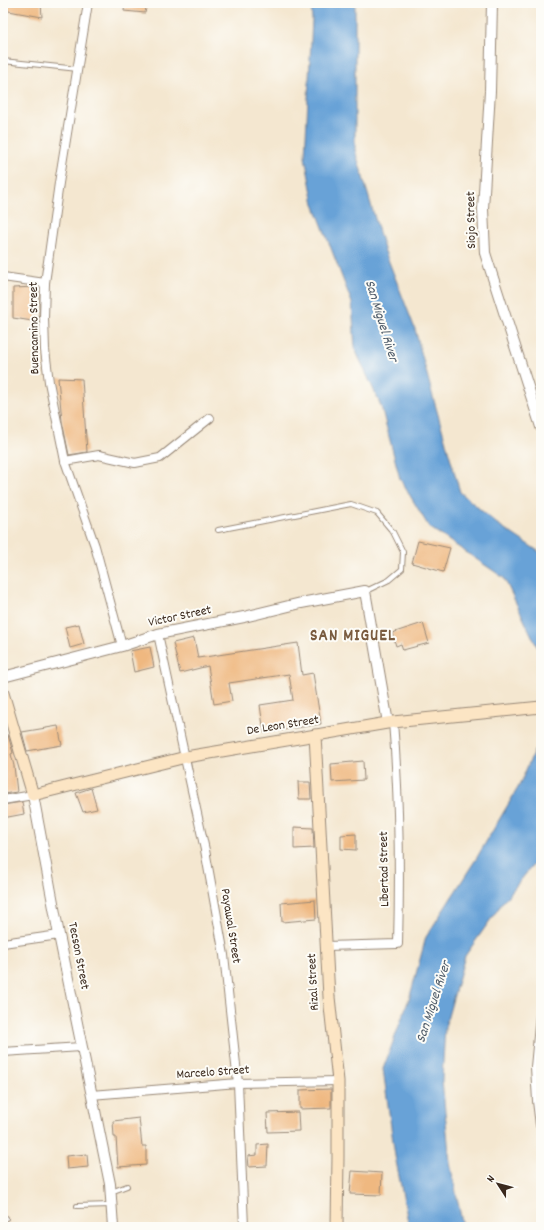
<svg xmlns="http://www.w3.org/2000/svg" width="544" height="1230" viewBox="0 0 544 1230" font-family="Dekko,sans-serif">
	<rect width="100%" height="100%" fill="#fdfcf7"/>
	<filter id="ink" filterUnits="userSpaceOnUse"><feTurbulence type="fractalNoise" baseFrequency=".025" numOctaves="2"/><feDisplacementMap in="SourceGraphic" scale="8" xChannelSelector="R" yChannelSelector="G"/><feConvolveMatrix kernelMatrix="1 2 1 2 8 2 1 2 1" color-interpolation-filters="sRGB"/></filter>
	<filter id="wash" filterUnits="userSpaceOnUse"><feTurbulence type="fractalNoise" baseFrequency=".012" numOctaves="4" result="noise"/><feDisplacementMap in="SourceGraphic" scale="16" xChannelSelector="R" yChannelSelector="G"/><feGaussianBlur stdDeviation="0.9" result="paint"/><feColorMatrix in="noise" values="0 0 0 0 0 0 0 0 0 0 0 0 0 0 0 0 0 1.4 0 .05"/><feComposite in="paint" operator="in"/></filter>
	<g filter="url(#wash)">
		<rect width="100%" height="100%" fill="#f4e7d0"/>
		<!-- water -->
		<g fill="#67a2d7" stroke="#51667a">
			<path d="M311,3H355V150L384,249L415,329L433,397L460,492L496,523L541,553V655L504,578L429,527L400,479L381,406L355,349L352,303L314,204L305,157L312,20Z"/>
			<path d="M541,735V855L503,902L465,956L445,1027L442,1080L450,1163L463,1227H409L395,1156L383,1069L410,996L426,937L476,859L519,786Z"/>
		</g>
		<g id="blocks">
			<!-- building -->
			<g fill="#efb880">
				<path d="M3,3H41L42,17L3,10Z"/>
				<path d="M125,3H147L145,13L124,11Z"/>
				<path d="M36,287L39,288V322L13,318V288Z"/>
				<path d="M58,378L82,379L87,452L69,455L62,421Z"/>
				<path d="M418,541L450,548L443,572L412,563Z"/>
				<path d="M423,623L429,643L403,650L401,644L396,646L392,633Z"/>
				<path d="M79,624L84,644L70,648L65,627Z"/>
				<path d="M194,638L198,658L298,643L302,675L313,673L321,724L264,733L260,705L293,700L289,674L229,683L232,701L214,704L208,666L180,673L173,643Z"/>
				<path d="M150,647L154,667L134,672L130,651Z"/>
				<path d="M58,726L62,745L27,751L22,732Z"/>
				<path d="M3,735H8L13,753L11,754L14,766L17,792L3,794Z"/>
				<path d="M363,761L364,780L332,782L331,764Z"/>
				<path d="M298,782H310L311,799H299Z"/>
				<path d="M91,788L97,809L83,812L76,793Z"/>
				<path d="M22,802L24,814L3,818V805Z"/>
				<path d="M294,827L313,828L314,848L294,849Z"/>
				<path d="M356,834V850L341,849V835Z"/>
				<path d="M315,900L316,919L282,922L281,903Z"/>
				<path d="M331,1089V1108L300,1109V1090Z"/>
				<path d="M298,1112L299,1131L268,1132L267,1113Z"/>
				<path d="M139,1118L142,1146H146V1165L118,1167L116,1137H114L113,1121Z"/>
				<path d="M268,1144L267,1166L249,1167L248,1156L257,1155V1145Z"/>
				<path d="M87,1154L88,1167L67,1169L66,1156Z"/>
				<path d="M352,1171L382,1173L381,1195L350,1194Z"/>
			</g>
		</g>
	</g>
	<g filter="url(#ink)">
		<use href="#blocks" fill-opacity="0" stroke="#988877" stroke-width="1"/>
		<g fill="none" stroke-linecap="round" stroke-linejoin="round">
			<defs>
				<g id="service">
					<path d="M3,61L78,69"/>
					<path d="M218,530L351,504L377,513L393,532L403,552L402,569L389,580L366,591"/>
					<path d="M111,1192L127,1186"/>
					<path d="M77,1206L111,1205"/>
					<path d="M3,1218H6"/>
				</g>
				<g id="minor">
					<path d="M88,3L59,183L45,283L44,318L45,350L49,382L65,461L95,546L122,646"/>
					<path d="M3,277L45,283"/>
					<path d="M65,461L99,455L135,463L160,458L210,418"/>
					<path d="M158,634L205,850L224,955L238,1083L244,1227"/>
					<path d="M3,800L33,795"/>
					<path d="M3,943L59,935"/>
					<path d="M326,946L398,944C400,870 399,795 393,722"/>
					<path d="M3,1052L81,1047"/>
					<path d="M91,1095L238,1083L338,1081"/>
				</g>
				<g id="tertiary">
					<path d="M492,3L490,91L483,209L485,253L541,427"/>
					<path d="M3,677L122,646L158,634L244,617L301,603L365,591L388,723"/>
					<path d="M33,795L59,935L110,1184L113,1227"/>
					<path d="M541,1015L536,1067L538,1101L541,1125"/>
				</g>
				<g id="secondary">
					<path d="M3,693L33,795L186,757L393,722L541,707"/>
					<path d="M315,735L329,997L338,1081V1157L337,1227"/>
				</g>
			</defs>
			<!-- service casing -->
			<use href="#service" stroke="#988877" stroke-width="6"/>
			<!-- minor casing -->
			<use href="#minor" stroke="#988877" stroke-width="10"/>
			<!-- tertiary casing -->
			<use href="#tertiary" stroke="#988877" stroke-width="12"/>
			<!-- secondary casing -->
			<use href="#secondary" stroke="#988877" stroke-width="13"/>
			<!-- service -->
			<use href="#service" stroke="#fff" stroke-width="4"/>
			<!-- minor -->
			<use href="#minor" stroke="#fff" stroke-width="8"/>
			<!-- tertiary -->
			<use href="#tertiary" stroke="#fff" stroke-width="10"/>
			<!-- secondary -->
			<use href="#secondary" stroke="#fce5c4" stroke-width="11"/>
		</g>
	</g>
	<g text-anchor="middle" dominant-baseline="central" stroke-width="4" stroke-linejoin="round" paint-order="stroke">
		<!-- street labels -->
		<g font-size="13" fill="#3b2a1e" stroke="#fdfcf7">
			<text transform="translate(472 220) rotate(-91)">Siojo Street</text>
			<text transform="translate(35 328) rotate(-91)">Buencamino Street</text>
			<text transform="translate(180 617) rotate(-12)">Victor Street</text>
			<text transform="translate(283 726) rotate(-9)">De Leon Street</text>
			<text transform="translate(385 869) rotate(-91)">Libertad Street</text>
			<text transform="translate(230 926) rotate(81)">Payawal Street</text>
			<text transform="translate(78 956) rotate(79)">Tecson Street</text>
			<text transform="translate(314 982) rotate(-93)">Rizal Street</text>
			<text transform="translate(213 1073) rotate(-4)">Marcelo Street</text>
		</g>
		<!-- water labels -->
		<g font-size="14" font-style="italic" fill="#4d5a68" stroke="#fdfcf7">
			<text transform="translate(381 321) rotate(73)">San Miguel River</text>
			<text transform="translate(434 1002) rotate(-72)">San Miguel River</text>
		</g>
		<!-- district labels -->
		<g font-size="17" font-weight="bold" letter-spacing="1" fill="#7a5c40" stroke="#fdfcf7">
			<text x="353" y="637">SAN MIGUEL</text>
		</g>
	</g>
	<!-- margin -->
	<rect width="544" height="1230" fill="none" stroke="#fdfcf7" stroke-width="16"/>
	<!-- north arrow -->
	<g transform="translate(498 1184) rotate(306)" stroke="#fdfcf7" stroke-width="3" paint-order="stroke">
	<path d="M0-3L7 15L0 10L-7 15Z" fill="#3b2a1e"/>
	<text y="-6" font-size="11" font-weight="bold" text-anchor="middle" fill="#3b2a1e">N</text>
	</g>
</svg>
